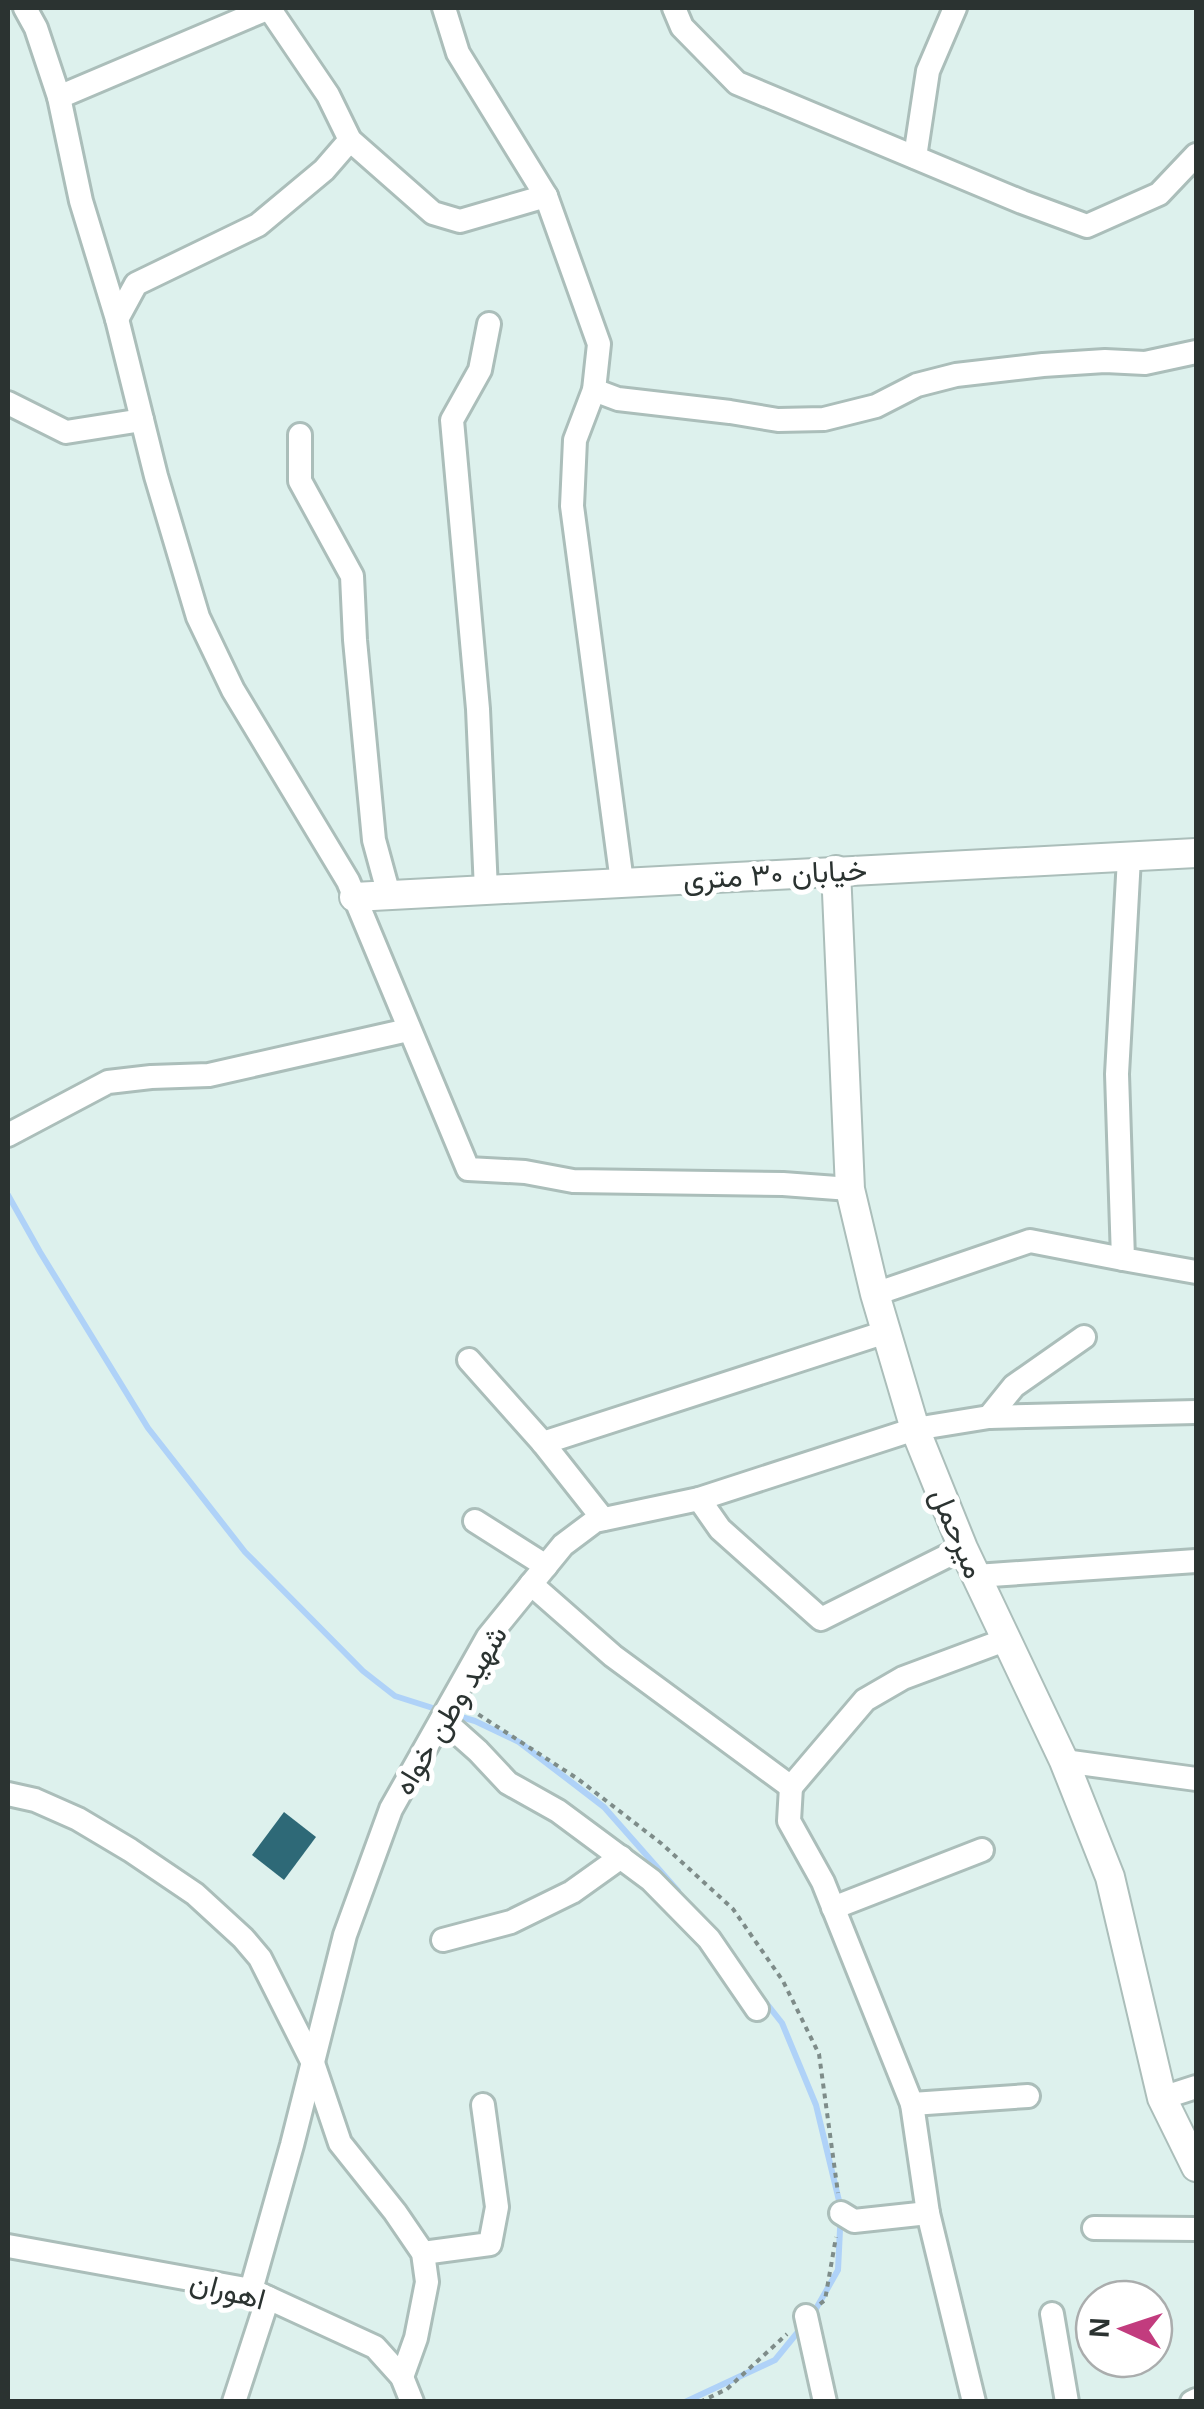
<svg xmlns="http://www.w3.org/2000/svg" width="1204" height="2409" viewBox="0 0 1204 2409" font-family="Helvetica,Vazirmatn,sans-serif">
	<rect width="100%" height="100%" fill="#ddf1ed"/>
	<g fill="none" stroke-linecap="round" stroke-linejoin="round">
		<!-- stream -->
		<g stroke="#afd2f8" stroke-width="6">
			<path d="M8,1195L40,1252L148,1428L245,1552L363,1671L395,1696L439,1710"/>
			<path d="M451,1714L475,1721L519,1742L604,1807L678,1891"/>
			<path d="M763,1999L782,2023L816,2105L841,2209L838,2270L813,2314"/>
			<path d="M685,2402L775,2360L802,2327"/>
		</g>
	</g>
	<!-- building -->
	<path fill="#2e6977" d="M284,1812L316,1837L284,1880L252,1855Z"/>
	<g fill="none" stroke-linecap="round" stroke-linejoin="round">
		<defs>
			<g id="minor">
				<path d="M25,8L36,28L59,97L81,201L117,319L156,476L198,617L233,690L348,881L468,1169L525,1172L573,1181L783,1184L850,1189"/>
				<path d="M444,8L458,53L546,196L599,344L594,390L575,440L572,506L622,882"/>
				<path d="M674,8L682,27L737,83L1022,202L1087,226L1159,194L1196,155"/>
				<path d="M59,97L269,8L328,95L350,140L433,213L460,221L546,196"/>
				<path d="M915,157L928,71L955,8"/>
				<path d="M117,319L136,284L258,225L324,170L350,140"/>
				<path d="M594,390L618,399L730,412L778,420L824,419L876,406L917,385L956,375L1043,365L1105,361L1145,363L1196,352"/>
				<path d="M8,403L66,432L142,420"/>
				<path d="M300,435V481L352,576L355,640L374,840L389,895"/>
				<path d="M1129,858L1117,1074L1123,1259L1196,1272"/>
				<path d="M486,890L478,709L452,420L480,370L489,324"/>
				<path d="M8,1135L108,1082L151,1077L209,1075L408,1030"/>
				<path d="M875,1294L1030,1241L1123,1259"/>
				<path d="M469,1360L543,1443L603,1519"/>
				<path d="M989,1417L1014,1386L1084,1337"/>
				<path d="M543,1443L886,1332"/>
				<path d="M699,1499L720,1529L821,1619L963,1548"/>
				<path d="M475,1521L546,1566"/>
				<path d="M976,1576L1196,1561"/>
				<path d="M531,1584L613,1656L791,1787L865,1700L903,1678L1005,1640"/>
				<path d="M442,1719L478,1751L508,1783L558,1811L651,1880L709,1939L757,2009"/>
				<path d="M1064,1761L1196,1779"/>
				<path d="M791,1787L789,1821L823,1882L912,2104L928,2213L974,2402"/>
				<path d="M8,1794L35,1800L78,1819L130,1850L195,1894L243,1938L260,1958L313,2063L340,2143L395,2212L423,2253L427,2282L416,2338L402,2377"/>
				<path d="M833,1908L982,1850"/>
				<path d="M443,1940L511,1922L572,1892L621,1857"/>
				<path d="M1162,2098L1196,2087"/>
				<path d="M912,2104L1028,2096"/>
				<path d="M841,2213L854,2221L928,2213"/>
				<path d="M1094,2228L1196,2229"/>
				<path d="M8,2246L251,2290L375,2347L402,2377L412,2402"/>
				<path d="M423,2253L490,2244L497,2207L483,2105"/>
				<path d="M251,2290L292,2145L345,1935L391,1809L488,1637L563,1545L595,1521L699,1499L915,1429L989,1417L1196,1412"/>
				<path d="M1052,2314L1067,2402"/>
				<path d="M806,2316L825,2402"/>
				<path d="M234,2402L268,2298"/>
				<path d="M1192,2402L1196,2400"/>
			</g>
			<g id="tertiary">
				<path d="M836,870L850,1189L875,1294L915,1429L963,1548L1064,1761L1110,1877L1162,2098L1196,2167"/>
				<path d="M354,897L1196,853"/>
			</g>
		</defs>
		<!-- minor casing -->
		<use href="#minor" stroke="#abbeba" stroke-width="28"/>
		<!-- tertiary casing -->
		<use href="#tertiary" stroke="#abbeba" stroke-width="32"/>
		<!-- path -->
		<g stroke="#7e8c89" stroke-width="4" stroke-dasharray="5 5" stroke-linecap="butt">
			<path d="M470,1709L578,1779L662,1844L733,1909L783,1981L819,2054L838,2193"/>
			<path d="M820,2304L825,2300L836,2237"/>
			<path d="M700,2402L727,2389L787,2334"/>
		</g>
		<!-- minor -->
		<use href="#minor" stroke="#fff" stroke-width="22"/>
		<!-- tertiary -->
		<use href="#tertiary" stroke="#fff" stroke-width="28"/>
	</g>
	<g text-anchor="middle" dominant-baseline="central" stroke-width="10" stroke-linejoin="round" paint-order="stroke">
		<!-- street labels -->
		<g font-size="30" fill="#2b3331" stroke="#fff">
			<text transform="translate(775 874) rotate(-3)">خیابان ۳۰ متری</text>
			<text transform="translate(958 1533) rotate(67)">میرحمل</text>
			<text transform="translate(450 1710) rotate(-59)">شهید وطن خواه</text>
			<text transform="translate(228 2290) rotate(15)">اهوران</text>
		</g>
	</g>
	<!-- border -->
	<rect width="1204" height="2409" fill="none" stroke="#2b3331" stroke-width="20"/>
	<!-- north arrow -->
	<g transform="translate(1124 2329) rotate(273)"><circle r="48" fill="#ffffff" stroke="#aaadad" stroke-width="2.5"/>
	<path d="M0-8L18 38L0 25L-18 38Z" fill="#c23c7e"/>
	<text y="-15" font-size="28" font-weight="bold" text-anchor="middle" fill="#2b3331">N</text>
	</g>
</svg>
